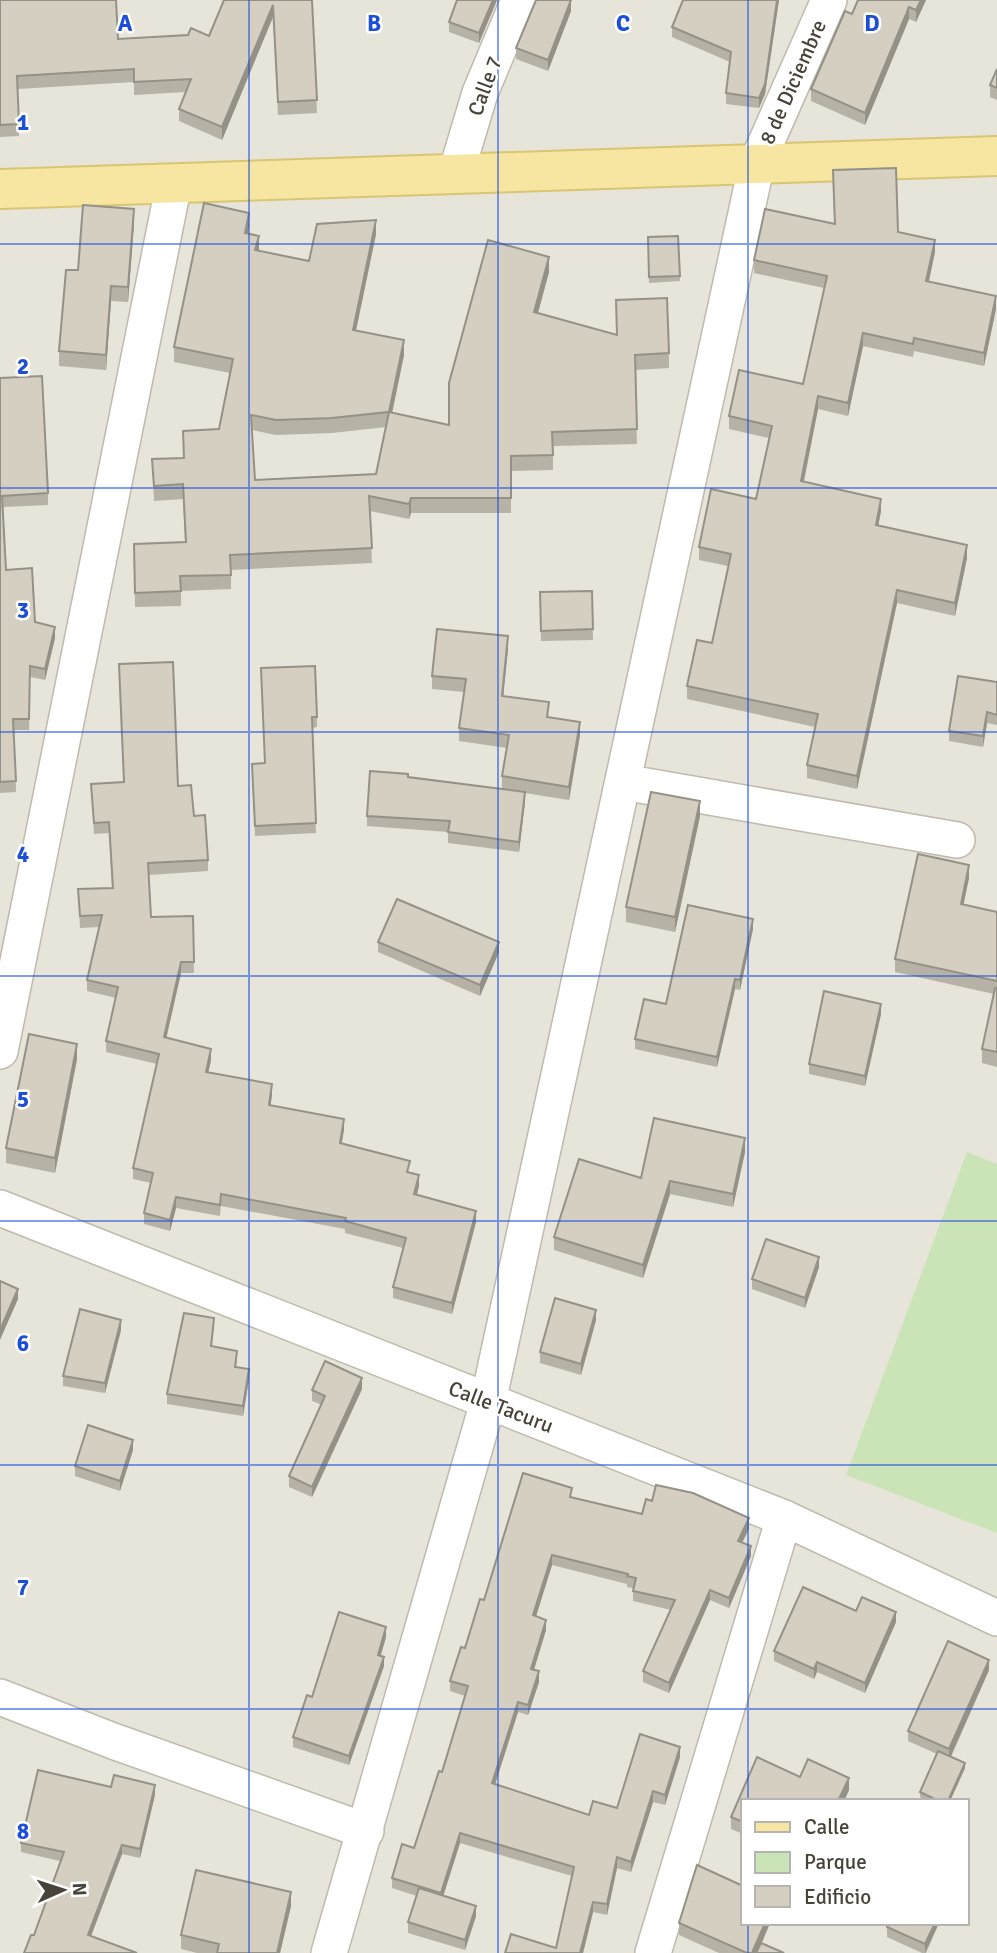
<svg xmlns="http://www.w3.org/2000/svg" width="997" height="1953" viewBox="0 0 997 1953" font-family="Signika,sans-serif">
	<rect width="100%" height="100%" fill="#f4f2ea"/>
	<!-- residential -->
	<path fill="#e7e4d9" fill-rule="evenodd" d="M0,0H997V1953H0ZM743,1801H967V1923H743Z"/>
	<!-- green -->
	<path fill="#cbe4b7" d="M967,1152L997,1164V1533L846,1475Z"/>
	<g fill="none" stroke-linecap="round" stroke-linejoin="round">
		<defs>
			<g id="minor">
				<path d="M456,173L480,93L519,0"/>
				<path d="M623,782L957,840"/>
				<path d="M0,1051L174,183"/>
				<path d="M0,1208L784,1518L997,1618"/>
				<path d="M0,1697L113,1741L366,1831"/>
				<path d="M329,1953L488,1402L757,163L829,0"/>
				<path d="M653,1953L784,1518"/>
			</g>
			<path id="primary" d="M0,189L997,156"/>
		</defs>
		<!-- minor casing -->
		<use href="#minor" stroke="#bfbaad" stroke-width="38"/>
		<!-- primary casing -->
		<use href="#primary" stroke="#dac572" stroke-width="42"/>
		<!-- minor -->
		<use href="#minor" stroke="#fff" stroke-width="35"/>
		<!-- primary -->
		<use href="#primary" stroke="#f6e6a1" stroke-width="38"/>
	</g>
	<!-- wall -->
	<g fill="#b6b2a6" fill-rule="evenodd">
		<path d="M0,0L118,39L209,36L312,0L317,113L278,115L273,17L222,140L179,121V109L186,92L134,95V82L18,89L19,136L0,137Z"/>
		<path d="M497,0L479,43L449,32V22Z"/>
		<path d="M683,0H779L765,94L759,108L726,104V93L730,62L672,37V27Z"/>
		<path d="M858,0H926L916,22L909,19L865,125L811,101V89L852,14Z"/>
		<path d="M571,11L548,71L516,59V48Z"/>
		<path d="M997,69V100L990,97V85Z"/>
		<path d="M833,170L898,232L935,252L929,281L996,309L984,366L914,351L913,357L863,346L848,416L818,409L804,482L881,511L878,526L967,558L955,616L897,603L857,789L807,778V765L815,727L687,699V686L712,643L728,566L699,560V547L756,499L769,438L729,429V416L803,384L824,288L754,273V260L834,224Z"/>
		<path d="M134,224L128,302L111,301L106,370L59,366V351L78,270Z"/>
		<path d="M249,227L247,234L259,251L309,261L376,234L356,330L404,355L392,413L449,425L549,272L538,313L617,335L616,300L669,353V368L635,370L637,444L553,446V470L511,471V513H411L409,519L370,511L372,563L231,570V589L181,591V606L135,607L134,544L185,542L183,499L154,501L152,459L183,458V431L219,429L230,373L174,362V347ZM386,427L376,474L255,480L252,430L276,435L332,433Z"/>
		<path d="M678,236L680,281L649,283L648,237Z"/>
		<path d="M0,378L48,493V505L3,507L6,570L35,622L55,638L45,680L30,677L29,730H14L16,792L0,793Z"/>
		<path d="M592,591L593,640L541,641L540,592Z"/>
		<path d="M508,649L503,696L549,717L580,735L569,800L525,793V802L519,852L448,843V832L367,826V816L408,777L502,789V776L507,748L459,741V728L464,692L432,689V676Z"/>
		<path d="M261,679L317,717V727L312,728L316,833L255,836L252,774L265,763Z"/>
		<path d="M997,682V725L987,723L983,747L949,741V731Z"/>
		<path d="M91,784L178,786L194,816L208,860V871L149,875L151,917L193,916L194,973H181L166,1038L211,1060L208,1072L272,1095L270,1106L344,1130L341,1143L410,1172L419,1186L417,1195L476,1222L452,1314L393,1298V1287L403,1248L345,1233V1229L221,1206L220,1216L176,1208L170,1231L144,1224V1213L151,1183L133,1179V1168L157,1064L106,1052V1041L116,998L87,991V980L99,927L80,928L78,889L112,888L109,833L94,834Z"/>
		<path d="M700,816L675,932L626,922V907Z"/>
		<path d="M969,878L963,904L997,912V1067L982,1063V1049L994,994L895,972V959Z"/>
		<path d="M753,929L740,990L735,989L717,1067L635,1049V1039L666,1004Z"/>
		<path d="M378,942L499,952L480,996L378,952Z"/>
		<path d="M881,1014L865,1086L809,1074V1064Z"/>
		<path d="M77,1059L55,1173L6,1163V1148Z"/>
		<path d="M745,1152L733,1207L670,1194L643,1278L554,1250V1237L641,1178Z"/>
		<path d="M819,1267L805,1308L752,1289V1279Z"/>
		<path d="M596,1320L581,1375L540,1363V1352Z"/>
		<path d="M214,1328L212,1346L237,1361L236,1367L249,1379L243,1416L167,1404V1394Z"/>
		<path d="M121,1330L105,1393L63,1386V1376Z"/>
		<path d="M362,1389L312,1497L289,1487V1476L322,1405L312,1401V1390Z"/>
		<path d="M133,1450L120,1491L75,1476V1466Z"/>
		<path d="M572,1497L642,1514L749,1529L742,1542L751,1556L729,1608L710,1600L669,1693L643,1682V1671L671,1610L633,1601V1588L627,1587V1584L552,1565L536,1616L546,1630L534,1670L539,1682L528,1715L518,1712L495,1784L589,1815L617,1808L680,1757L665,1805L653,1802L631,1872L617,1868L607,1915L593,1912L583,1953H505L556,1948L572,1876L460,1843L443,1896L476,1916L465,1950L408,1933V1922L417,1896L392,1888V1878L414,1848L442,1772L465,1696L450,1691V1681L465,1648L484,1600Z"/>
		<path d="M856,1611L896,1622L865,1693L817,1672L814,1679L774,1661V1651Z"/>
		<path d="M386,1637L381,1655L384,1666L349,1765L293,1747V1737L312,1697Z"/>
		<path d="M989,1670L951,1757L965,1768L950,1801H927L920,1797V1792L937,1754L908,1741V1731Z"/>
		<path d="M757,1757L800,1777L808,1759L849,1778V1790L844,1801H743V1834L731,1829V1817Z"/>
		<path d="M111,1787L155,1795L140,1858L122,1854L91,1936L34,1935L60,1861L21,1852V1843Z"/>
		<path d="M291,1906L280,1953H197L181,1949V1935Z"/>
		<path d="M679,1923H770L762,1943L784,1953H719L679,1935Z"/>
		<path d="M939,1923L926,1953H922L887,1937V1927Z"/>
	</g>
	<!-- shaded-wall -->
	<g fill="#949187">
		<path d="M493,0H497L479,43V33Z"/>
		<path d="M571,0V11L548,71V60Z"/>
		<path d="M777,0H779L765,94L759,108V98Z"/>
		<path d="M921,0H926L916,22V10Z"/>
		<path d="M273,5V17L222,140V127Z"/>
		<path d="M909,7V19L865,125V113Z"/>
		<path d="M134,209V224L128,302V287Z"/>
		<path d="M249,213V227L245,248V233Z"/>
		<path d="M376,220V234L353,345V330Z"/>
		<path d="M259,236V251L255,250Z"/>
		<path d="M935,240V252L926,294V281Z"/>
		<path d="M549,257V272L534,327V312Z"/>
		<path d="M111,286V301L106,370V355Z"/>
		<path d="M996,296V309L984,366V353Z"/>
		<path d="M863,333V346L848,416V403Z"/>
		<path d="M404,340V355L389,427V412Z"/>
		<path d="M818,396V409L801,494V481Z"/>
		<path d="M411,498V513L409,519V504Z"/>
		<path d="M881,499V511L876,538V525Z"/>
		<path d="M967,545V558L955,616V603Z"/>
		<path d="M897,590V603L857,789V776Z"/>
		<path d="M55,627V638L45,680V669Z"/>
		<path d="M508,636V649L502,709V696Z"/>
		<path d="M987,712V723L983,747V736Z"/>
		<path d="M580,722V735L569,800V787Z"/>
		<path d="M525,792V802L519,852V842Z"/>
		<path d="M700,801V816L675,932V917Z"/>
		<path d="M969,865V878L961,917V904Z"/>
		<path d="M753,919V929L740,990V980Z"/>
		<path d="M499,942V952L480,996V985Z"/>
		<path d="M181,962V973L164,1048V1037Z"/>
		<path d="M735,979V989L717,1067V1057Z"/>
		<path d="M881,1004V1014L865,1086V1076Z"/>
		<path d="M77,1044V1059L55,1173V1158Z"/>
		<path d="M211,1049V1060L206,1083V1072Z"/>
		<path d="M272,1084V1095L269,1117V1105Z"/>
		<path d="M344,1119V1130L340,1154V1143Z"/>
		<path d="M745,1138V1152L733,1207V1194Z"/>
		<path d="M419,1175V1186L414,1205V1194Z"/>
		<path d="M670,1181V1194L643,1278V1265Z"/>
		<path d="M176,1197V1208L170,1231V1220Z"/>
		<path d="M476,1211V1222L452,1314V1303Z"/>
		<path d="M819,1257V1267L805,1308V1298Z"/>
		<path d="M18,1289V1299L0,1340V1330Z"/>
		<path d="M596,1310V1320L581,1375V1364Z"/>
		<path d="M121,1320V1330L105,1393V1383Z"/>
		<path d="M249,1369V1379L243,1416V1406Z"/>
		<path d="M362,1378V1389L312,1497V1487Z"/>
		<path d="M133,1440V1450L120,1491V1481Z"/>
		<path d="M749,1518V1529L738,1551V1541Z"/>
		<path d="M751,1546V1556L729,1608V1598Z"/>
		<path d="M552,1555V1565L533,1626V1615Z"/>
		<path d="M710,1590V1600L669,1693V1683Z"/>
		<path d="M896,1612V1622L865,1693V1683Z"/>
		<path d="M546,1620V1630L531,1679V1669Z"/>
		<path d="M386,1627V1637L378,1664V1655Z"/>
		<path d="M384,1657V1666L349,1765V1756Z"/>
		<path d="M989,1660V1670L949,1760V1749Z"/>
		<path d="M817,1662V1672L814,1679V1669Z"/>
		<path d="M539,1671V1682L528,1715V1705Z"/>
		<path d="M518,1702V1712L492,1794V1783Z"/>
		<path d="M680,1747V1757L665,1805V1795Z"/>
		<path d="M965,1763V1768L950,1801H948Z"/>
		<path d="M849,1778V1790L844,1801H838Z"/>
		<path d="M155,1785V1795L140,1858V1849Z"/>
		<path d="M653,1791V1802L631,1872V1862Z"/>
		<path d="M460,1833V1843L441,1903V1893Z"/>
		<path d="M122,1845V1854L88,1944V1935Z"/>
		<path d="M617,1857V1868L607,1915V1904Z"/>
		<path d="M291,1892V1906L280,1953H277Z"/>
		<path d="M593,1902V1912L583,1953H580Z"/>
		<path d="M476,1906V1916L465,1950V1940Z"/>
		<path d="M765,1923H770L757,1953H752Z"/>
		<path d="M935,1923H939L925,1953V1944Z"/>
	</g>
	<!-- building -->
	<g fill="#d4cfc1" stroke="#949187" stroke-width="2" fill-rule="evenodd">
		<path d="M0,0H116L118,39L188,35L191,28L209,36L224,0H312L317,100L278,102L273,5L222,127L179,109L191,79L134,82V69L17,76L19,124L0,125Z"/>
		<path d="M457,0H493L479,33L449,22Z"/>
		<path d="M536,0H571L548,60L516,48Z"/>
		<path d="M683,0H777L765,84L759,98L726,93L731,52L672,27Z"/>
		<path d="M858,0H921L916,10L909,7L865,113L811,89L845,11L852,14Z"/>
		<path d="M997,69V88L990,85Z"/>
		<path d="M896,168L898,232L935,240L926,281L996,296L984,353L914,338L913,344L863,333L848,403L818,396L801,481L881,499L876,525L967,545L955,603L897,590L857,776L807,765L818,714L687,686L697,640L712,643L731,554L699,547L711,489L756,499L772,426L729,416L739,370L803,384L827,276L754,260L765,209L835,224L833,170Z"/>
		<path d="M204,203L249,213L245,233L259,236L255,250L309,261L317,224L376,220L353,330L404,340L389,412L449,425V383L488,240L549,257L534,312L617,335L616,300L667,298L669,353L635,355L637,429L552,432L553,455L511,456V498H411L409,504L369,496L372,548L230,555L231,575L180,576L181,591L135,593L134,544L186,542L183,484L154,486L152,459L184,458L183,431L219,429L233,359L174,347ZM389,412L376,474L255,480L251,415L276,420L332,418Z"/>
		<path d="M83,205L134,209L128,287L111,286L106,355L59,351L66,270H78Z"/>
		<path d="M678,236L680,276L649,277L648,237Z"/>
		<path d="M42,376L48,493L2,496L6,570L32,568L35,622L55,627L45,669L30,666L29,719H13L16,781L0,782V378Z"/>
		<path d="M592,591L593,629L541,631L540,592Z"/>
		<path d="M437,629L508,636L502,696L549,702L547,717L580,722L569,787L502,776L509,735L459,728L466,679L432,676Z"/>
		<path d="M173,662L178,786L191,785L194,816L205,815L208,860L148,863L151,917L193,916L194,962H181L164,1037L211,1049L206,1072L272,1084L269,1105L344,1119L340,1143L410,1161L407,1172L419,1175L414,1194L476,1211L452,1303L393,1287L406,1238L345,1221L346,1218L221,1194L220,1205L176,1197L170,1220L144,1213L153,1173L133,1168L159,1054L106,1041L118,987L87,980L102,915L80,916L78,889L113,888L109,822L94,823L91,784L124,782L119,664Z"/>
		<path d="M315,666L317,717H312L316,823L255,826L252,764L265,763L261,668Z"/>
		<path d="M958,676L997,682V715L987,712L983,736L949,731Z"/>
		<path d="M370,771L408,774V777L525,792L519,842L448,832L450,821L367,816Z"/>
		<path d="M651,792L700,801L675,917L626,907Z"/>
		<path d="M918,854L969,865L961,904L997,912V981L895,959Z"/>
		<path d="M397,899L499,942L480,985L378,942Z"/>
		<path d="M688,905L753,919L740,980L735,979L717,1057L635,1039L644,999L666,1004Z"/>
		<path d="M995,988H997V1052L982,1049Z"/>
		<path d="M824,991L881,1004L865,1076L809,1064Z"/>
		<path d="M29,1034L77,1044L55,1158L6,1148Z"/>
		<path d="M654,1118L745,1138L733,1194L670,1181L643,1265L554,1237L579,1159L641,1178Z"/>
		<path d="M766,1239L819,1257L805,1298L752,1279Z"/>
		<path d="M0,1281L18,1289L0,1330Z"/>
		<path d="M555,1298L596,1310L581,1364L540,1352Z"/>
		<path d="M80,1309L121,1320L105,1383L63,1376Z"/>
		<path d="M184,1313L214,1318L211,1346L237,1351L235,1367L249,1369L243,1406L167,1394Z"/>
		<path d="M325,1361L362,1378L312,1487L289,1476L325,1396L312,1390Z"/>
		<path d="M88,1425L133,1440L120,1481L75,1466Z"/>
		<path d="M523,1473L572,1488L570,1497L642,1514L646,1499L652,1501L656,1485L693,1493L749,1518L738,1541L751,1546L729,1598L710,1590L669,1683L643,1671L675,1600L633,1591L636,1578L627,1576L628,1574L552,1555L533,1615L546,1620L531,1669L539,1671L528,1705L518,1702L492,1783L589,1815L593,1801L617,1808L640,1734L680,1747L665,1795L653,1791L631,1862L617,1857L607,1904L593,1902L580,1953H505L511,1934L556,1948L574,1867L460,1833L441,1893L392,1878L402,1844L414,1848L439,1771L442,1772L468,1686L450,1681L461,1647L465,1648L480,1599L484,1600Z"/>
		<path d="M803,1587L856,1611L862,1597L896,1612L865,1683L817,1662L814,1669L774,1651Z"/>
		<path d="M339,1612L386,1627L378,1655L384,1657L349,1756L293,1737L307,1695L312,1697Z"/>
		<path d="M948,1641L989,1660L949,1749L908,1731Z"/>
		<path d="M938,1751L965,1763L948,1801H939L920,1792Z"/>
		<path d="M757,1757L800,1777L808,1759L849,1778L838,1801H743V1822L731,1817Z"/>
		<path d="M38,1770L111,1787L114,1775L155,1785L140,1849L122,1845L88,1935L137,1953H24L31,1935H34L64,1852L21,1843Z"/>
		<path d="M697,1865L743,1886V1923H765L752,1953H747L679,1923Z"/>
		<path d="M196,1870L291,1892L277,1953H217L219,1944L181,1935Z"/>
		<path d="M419,1888L476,1906L465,1940L408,1922Z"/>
		<path d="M889,1923H935L925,1944L887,1927Z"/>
		<path d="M761,1943L784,1953H756Z"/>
	</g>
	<!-- grid -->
	<path fill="none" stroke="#1d4ed8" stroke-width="2" stroke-opacity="0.55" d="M249,0V1953M498,0V1953M748,0V1801M0,244H997M0,488H997M0,732H997M0,976H997M0,1221H997M0,1465H997M0,1709H997M748,1923V1953"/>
	<g text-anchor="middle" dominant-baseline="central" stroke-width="5" stroke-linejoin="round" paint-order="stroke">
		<!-- street labels -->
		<g font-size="21" fill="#474339" stroke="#fff">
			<text transform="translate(793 82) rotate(-66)">8 de Diciembre</text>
			<text transform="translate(485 86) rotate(-70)">Calle 7</text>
			<text transform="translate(501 1407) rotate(21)">Calle Tacuru</text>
		</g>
	</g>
	<g font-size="23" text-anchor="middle" font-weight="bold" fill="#1d4ed8" stroke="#fff" stroke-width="5" stroke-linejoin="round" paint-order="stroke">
		<text x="125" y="31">A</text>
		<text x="374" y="31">B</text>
		<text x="623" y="31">C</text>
		<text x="872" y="31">D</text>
		<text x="23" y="130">1</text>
		<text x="23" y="374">2</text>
		<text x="23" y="618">3</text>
		<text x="23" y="862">4</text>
		<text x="23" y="1107">5</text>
		<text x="23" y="1351">6</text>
		<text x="23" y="1595">7</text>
		<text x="23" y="1839">8</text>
	</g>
	<!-- legend -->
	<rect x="741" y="1799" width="228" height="126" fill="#ffffff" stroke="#b5b4b0" stroke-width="2"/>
	<rect x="755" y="1822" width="35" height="10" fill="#f6e6a1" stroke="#b5b4b0" stroke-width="2"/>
	<text x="804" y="1834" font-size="21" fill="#474339">Calle</text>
	<rect x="755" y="1852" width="35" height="21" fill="#cbe4b7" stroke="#b5b4b0" stroke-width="2"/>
	<text x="804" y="1869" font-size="21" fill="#474339">Parque</text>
	<rect x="755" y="1886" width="35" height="21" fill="#d4cfc1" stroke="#b5b4b0" stroke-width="2"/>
	<text x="804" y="1904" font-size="21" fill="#474339">Edificio</text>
	<!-- north arrow -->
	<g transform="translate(63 1890) rotate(87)" stroke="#ffffff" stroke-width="5" paint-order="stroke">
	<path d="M0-5L12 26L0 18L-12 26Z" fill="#474339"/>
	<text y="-10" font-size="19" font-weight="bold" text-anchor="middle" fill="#474339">N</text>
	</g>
</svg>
